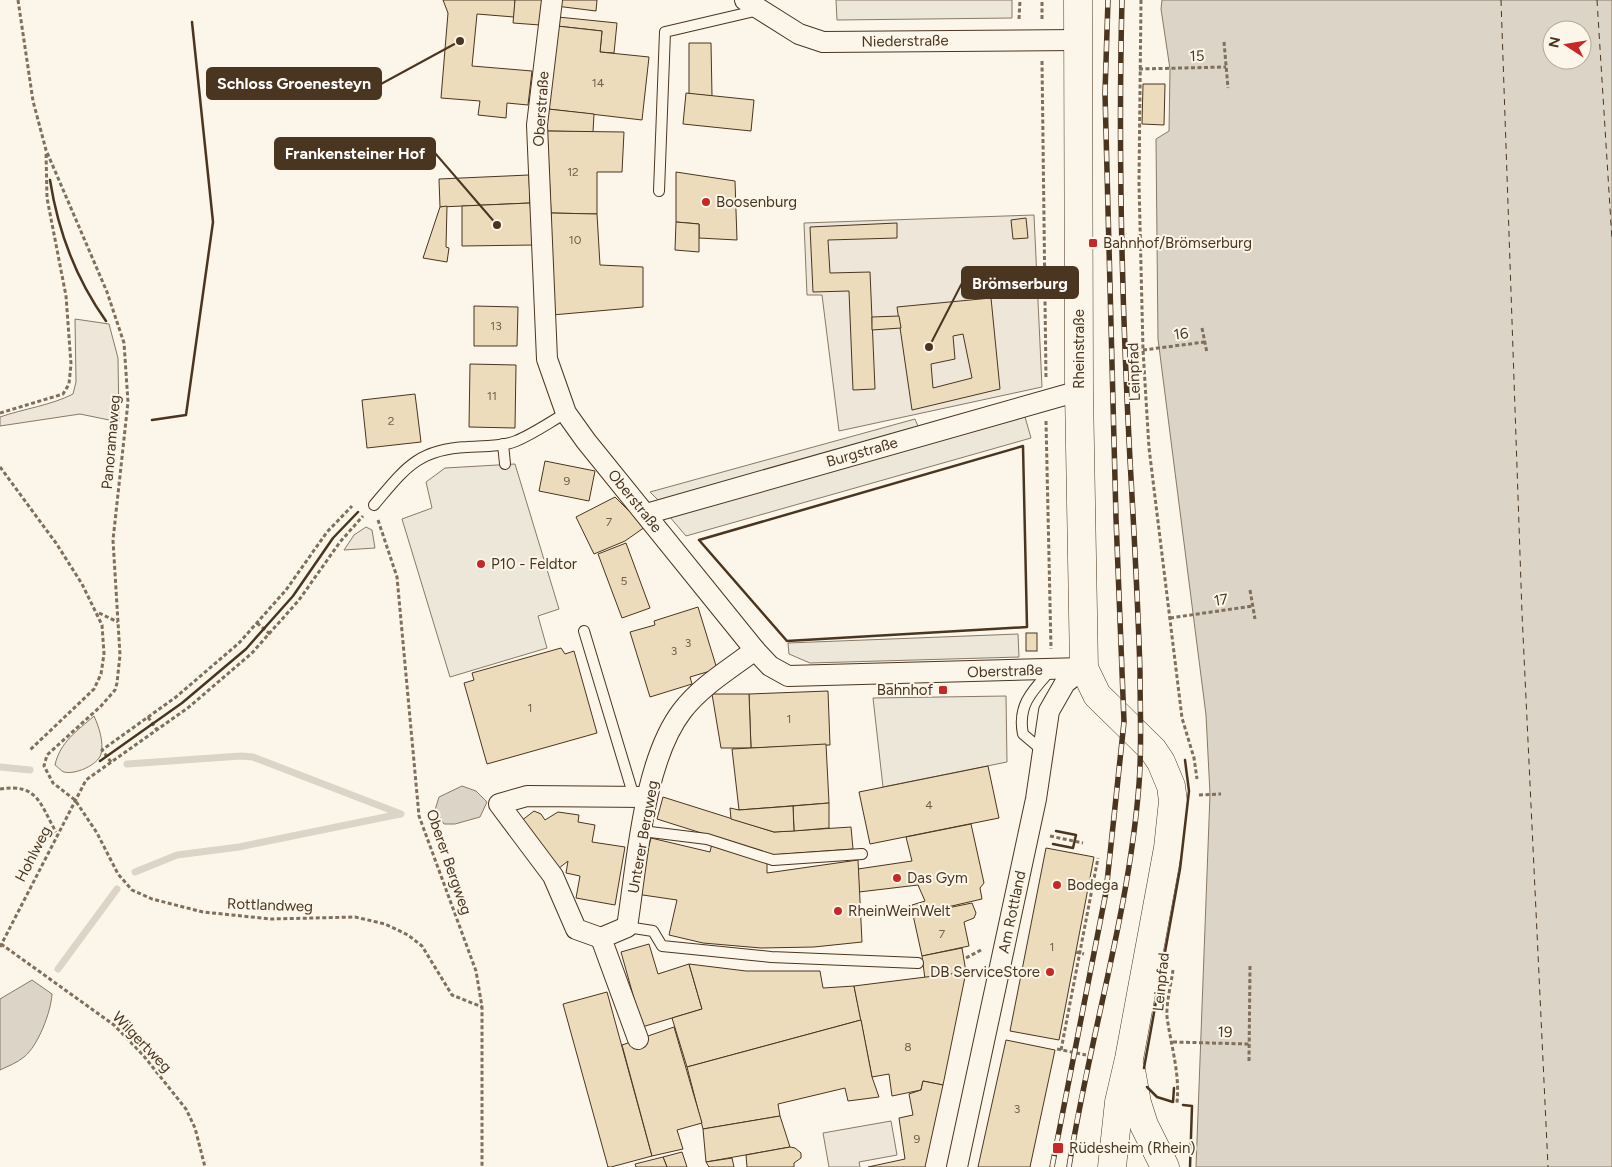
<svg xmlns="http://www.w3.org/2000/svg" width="1612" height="1167" viewBox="0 0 1612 1167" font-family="Figtree,sans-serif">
	<rect width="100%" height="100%" fill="#fbf6e9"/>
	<!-- green -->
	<g fill="#ede6d9" stroke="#887966">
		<path d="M1034,215L1042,387L839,431L822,295H807L804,223Z"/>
		<path d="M75,319L109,324L118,358L119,422L80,414L0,426V417C23,409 52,405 73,394L76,382Z"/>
		<path d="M366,527L372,530L375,548L344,550L354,535Z"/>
		<path d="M94,716C99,727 104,742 101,754C98,765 75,775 64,772C61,771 58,767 55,765C60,742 77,731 94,716Z"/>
		<path d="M891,1121L897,1155L859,1162L860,1167H829L823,1133Z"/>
	</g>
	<!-- parking -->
	<g fill="#ede7d9" stroke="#887966">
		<path d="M836,0H1012V18L837,20Z"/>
		<path d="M1025,417L1031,438L686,536L669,516Z"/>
		<path d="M915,419L922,436L662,504L650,492Z"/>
		<path d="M515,464L559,609L538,616L547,648L450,677L402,519L432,508L426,482L445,468Z"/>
		<path d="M1018,634L1019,657L810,663L789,654L788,643Z"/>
		<path d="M1006,696L1007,762L883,787L873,698Z"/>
	</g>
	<!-- water -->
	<g fill="#dcd4c6" stroke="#887966" fill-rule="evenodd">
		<path d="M1162,0H1612V1167H1196L1210,794L1206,715L1158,339L1156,139L1169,131L1170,69L1161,9ZM1552,30H1582V60H1552Z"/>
		<path d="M462,786L476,791L487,802L480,817L455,824H444L435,810L439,797Z"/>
		<path d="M32,980L52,994C51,1012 38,1046 24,1057C17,1063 8,1066 0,1070V999Z"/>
	</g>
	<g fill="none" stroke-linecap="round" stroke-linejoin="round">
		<!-- stream -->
		<g stroke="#dcd4c6" stroke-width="7">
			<path d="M127,764L241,756L253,757L401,814"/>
			<path d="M0,767L30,770"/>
			<path d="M135,872L177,855L239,847L400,814"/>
			<path d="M58,969L117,889"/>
		</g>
		<!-- ferry -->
		<g stroke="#4a3520" stroke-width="1" stroke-dasharray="6 5" stroke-linecap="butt">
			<path d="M1501,0L1522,613L1548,1167"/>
			<path d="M1597,0L1612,240"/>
		</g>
	</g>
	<!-- building -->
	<g fill="#ecdcbc" stroke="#4a3520" fill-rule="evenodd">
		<path d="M443,0H515L514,17L477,14L472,66L532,71L528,105L507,103L506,118L478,115L480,101L441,98L448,13Z"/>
		<path d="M515,0H542L540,25L513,23Z"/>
		<path d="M557,0H597L596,11L556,6Z"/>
		<path d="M558,17L617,23L614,53L600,52L602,31L557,26Z"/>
		<path d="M557,26L602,31L600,52L649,57L642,120L548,109Z"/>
		<path d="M689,43H711L712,96L689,94Z"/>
		<path d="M1143,84H1165L1164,125L1142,124Z"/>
		<path d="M686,93L754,100L751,131L683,124Z"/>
		<path d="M548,109L594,114L593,132L547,131Z"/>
		<path d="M547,131L624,132L622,172H597V214L551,213Z"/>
		<path d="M676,172L735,181L737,240L699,238V224L676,222Z"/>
		<path d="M529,175L530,203L440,207L439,179Z"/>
		<path d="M530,203L534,245L462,246V206Z"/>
		<path d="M447,206L446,247L449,248L447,262L423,258L440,207Z"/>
		<path d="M551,213L597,214L600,265L643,267V307L552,315Z"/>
		<path d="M1026,218L1028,238L1013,239L1011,220Z"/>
		<path d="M676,222L699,224V252L675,250Z"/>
		<path d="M897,223V238L828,240L830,273L870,272L875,389L853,390L849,291L813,292L810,227Z"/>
		<path d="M991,298L1000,389L912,410L897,307ZM963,334L972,378L933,388L931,364L955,359L953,336Z"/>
		<path d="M474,306L518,307L517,346H474Z"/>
		<path d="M899,316L901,328L872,330V317Z"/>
		<path d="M470,364L516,365L515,428L469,427Z"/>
		<path d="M415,394L421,442L367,448L362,400Z"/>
		<path d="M545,461L595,471L589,501L539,491Z"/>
		<path d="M615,497L645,527L625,541L594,554L576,517Z"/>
		<path d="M626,543L650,608L622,618L598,554Z"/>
		<path d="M698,607L717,669L690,677L692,684L650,697L630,632L655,625L654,621Z"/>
		<rect x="1026" y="633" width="11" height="18"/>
		<path d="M561,648L565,654L574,651L597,733L487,764L464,683L474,680L472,673Z"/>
		<path d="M828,691L830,745L751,748L749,694Z"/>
		<path d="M712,694H749L751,748H721Z"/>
		<path d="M826,744L829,803L739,810L732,749Z"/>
		<path d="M988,766L999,818L870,844L859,792Z"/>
		<path d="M663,797L774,832L851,827L853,849L771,855L657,819Z"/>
		<path d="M829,803V828L794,831L793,806Z"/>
		<path d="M793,806L794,831L774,832L731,819L730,808L739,810Z"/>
		<path d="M534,811L541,814L545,820L558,812L579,815L578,822L595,825L592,842L625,847L615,905L576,898L580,876L566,873L568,861L558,869L521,821Z"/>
		<path d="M971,824L984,883L980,888L982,899L913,915L912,905L925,901L918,885L859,892L858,869L912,861L906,837Z"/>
		<path d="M651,838L710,852L712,843L767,862V873L858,860L862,942L814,947L761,948L703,943L669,935L677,900L636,894Z"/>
		<path d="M1046,848L1094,857L1059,1040L1010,1031Z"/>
		<path d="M972,903L976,913L974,918L964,922L969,946L922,956L913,915Z"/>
		<path d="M649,944L658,974L689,964L702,1009L642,1027L621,952Z"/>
		<path d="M962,948L966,972L925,979L922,956Z"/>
		<path d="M689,964L746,971H820L823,988L854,986L861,1020L687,1067L672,1018L702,1009Z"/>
		<path d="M966,972L943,1085L923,1081L921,1090L892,1096L889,1074L872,1077L854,986Z"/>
		<path d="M607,992L652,1156L611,1167H608L563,1004Z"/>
		<path d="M861,1020L872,1077L879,1097L848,1101L845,1088L778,1104L780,1116L703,1129L687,1067Z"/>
		<path d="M674,1027L702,1123L677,1130L683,1149L652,1156L622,1045Z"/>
		<path d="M1006,1040L1055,1050L1030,1167H978Z"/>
		<path d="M923,1081L943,1085L925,1167H868L905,1159L899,1118L913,1115L909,1094L921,1090Z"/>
		<path d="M780,1116L790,1147L706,1162L703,1129Z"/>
		<path d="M790,1147L795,1148L801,1153V1158L794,1163V1167H747L746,1155Z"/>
		<path d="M682,1152L687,1167H667L663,1157Z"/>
		<path d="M663,1157L667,1167H636L635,1164Z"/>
		<path d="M732,1158L734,1167H709L706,1162Z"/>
	</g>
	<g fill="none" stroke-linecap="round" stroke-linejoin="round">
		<defs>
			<g id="lane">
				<path d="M659,191L665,32L759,10"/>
				<path d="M503,444L505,464"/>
				<path d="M374,505C404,470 417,449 467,447C482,446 501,447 516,441C533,434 550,422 566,413"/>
				<path d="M584,631L634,797"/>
				<path d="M1043,751L1023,734C1017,705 1033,690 1051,670"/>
				<path d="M642,831L707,839L773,860L862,854"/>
				<path d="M627,927L653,931L662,946L771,957L918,963"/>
			</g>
			<g id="street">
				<path d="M552,0L537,125L547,359L566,413L586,441L755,650L770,666L788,676L1084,668"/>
				<path d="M745,0L799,34L823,42L1076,40"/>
				<path d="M646,514L1079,391"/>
				<path d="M601,938L576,929L553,876L499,804L527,796L647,797"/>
				<path d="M638,1039L601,938L627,927C637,864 643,762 682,711C701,686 730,669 755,650"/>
				<path d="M957,1167L1036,799L1049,711L1065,683L1084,668"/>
			</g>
			<g id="primary">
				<path d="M1078,0L1079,391L1084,668L1097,695L1153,750L1161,762L1171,786L1173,801L1168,848L1129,1059L1119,1102L1112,1167"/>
				<path d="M1131,1070L1137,1103L1144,1125L1165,1167"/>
			</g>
		</defs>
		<!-- lane casing -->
		<use href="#lane" stroke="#4a3520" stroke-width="12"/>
		<!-- street casing -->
		<use href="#street" stroke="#4a3520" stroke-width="22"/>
		<!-- primary casing -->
		<use href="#primary" stroke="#4a3520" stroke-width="29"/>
		<!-- path -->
		<g stroke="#7f6f5c" stroke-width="3" stroke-dasharray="4 2.5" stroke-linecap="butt">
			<path d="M18,0L33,101L46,150L107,292L124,343L128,402L113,540L120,655L117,683L115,690L101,706L47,755L44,766L53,783L75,800L97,833L118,874L132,890L152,899L203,912L271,919L355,917L385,924L408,935L422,946L452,995L482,1007"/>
			<path d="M1141,0L1139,183L1143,350L1149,448L1182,718L1194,758L1197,779"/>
			<path d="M1019,19L1020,0"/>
			<path d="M1042,19V0"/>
			<path d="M1224,42L1228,88"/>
			<path d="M1042,61L1046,379"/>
			<path d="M1139,69L1226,67"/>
			<path d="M1202,328L1207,353"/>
			<path d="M1143,350L1205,342"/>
			<path d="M0,413L63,394L69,384L71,364L66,296L47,198L46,152"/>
			<path d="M1046,421L1051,649"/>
			<path d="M0,467L56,543L82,584L102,625L104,654L101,674L94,689L30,750"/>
			<path d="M378,520L397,577L419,816L476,971L482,1007V1167"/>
			<path d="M1250,590L1255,619"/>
			<path d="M99,613L118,622"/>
			<path d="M1170,618L1253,606"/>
			<path d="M257,623L270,634"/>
			<path d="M148,717L157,730"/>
			<path d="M111,762L102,750L176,697L239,643L286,590L327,532L352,506"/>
			<path d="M0,789C38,783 40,804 56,832"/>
			<path d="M1199,795L1221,794"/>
			<path d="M1050,836L1083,843"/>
			<path d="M1,944L114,1025L143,1055L186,1109L195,1128L205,1167"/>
			<path d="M0,947L86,780L189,707L252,653L299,600L340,542L363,516"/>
			<path d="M1076,952L1084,954"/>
			<path d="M966,958L981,950"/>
			<path d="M1173,970C1171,985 1166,1003 1167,1017C1171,1046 1180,1073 1177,1103"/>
			<path d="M1173,1042L1249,1044"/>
			<path d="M1057,1049L1086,1055"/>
			<path d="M1061,1050L1098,858"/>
			<path d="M1249,1061L1250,965"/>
		</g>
		<!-- lane -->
		<use href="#lane" stroke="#fbf6e9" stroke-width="10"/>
		<!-- street -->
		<use href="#street" stroke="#fbf6e9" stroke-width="20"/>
		<!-- primary -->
		<use href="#primary" stroke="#fbf6e9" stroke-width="28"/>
		<defs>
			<g id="rail">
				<path d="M1052,1167L1106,892L1124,722L1116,518L1105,93L1108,0"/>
				<path d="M1069,1167C1089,1039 1129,914 1139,784C1142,747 1140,710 1140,672C1138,601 1134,531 1130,460C1122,307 1118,153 1122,0"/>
			</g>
		</defs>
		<!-- rail casing -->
		<use href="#rail" stroke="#4a3520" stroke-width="5.5"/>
		<!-- rail -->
		<use href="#rail" stroke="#fbf6e9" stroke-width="4" stroke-dasharray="11" stroke-linecap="butt"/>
		<!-- wall -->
		<g stroke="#4a3520" stroke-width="2.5">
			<path d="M50,180C58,231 76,279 106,321"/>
			<path d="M152,420L186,415L213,222L192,22"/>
			<path d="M1023,446L1027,627L787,641L699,540Z"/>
			<path d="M100,761L182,703L246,649L293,596L333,538L358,512"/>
			<path d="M1053,844L1073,848L1076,835L1056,831"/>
			<path d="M1144,1068L1180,869L1189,791L1185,760"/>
			<path d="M1147,1087L1157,1097L1173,1102L1174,1088"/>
			<path d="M1183,1105L1192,1106L1190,1167"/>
		</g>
	</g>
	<!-- markers -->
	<g fill="#c62828" stroke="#fbf6e9" stroke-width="2">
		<circle cx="706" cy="202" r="5"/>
		<rect x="1088" y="238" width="10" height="10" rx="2.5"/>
		<circle cx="481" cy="564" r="5"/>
		<rect x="938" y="685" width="10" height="10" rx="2.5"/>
		<circle cx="897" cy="878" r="5"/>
		<circle cx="1057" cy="885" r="5"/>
		<circle cx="838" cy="911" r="5"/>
		<circle cx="1050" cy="972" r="5"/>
		<rect x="1052" y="1142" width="12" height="12" rx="2.5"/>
	</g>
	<g text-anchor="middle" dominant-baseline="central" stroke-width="4" stroke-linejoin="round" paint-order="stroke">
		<!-- number labels -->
		<g font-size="12" fill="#725f47">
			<text x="598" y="83">14</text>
			<text x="573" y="172">12</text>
			<text x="575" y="240">10</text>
			<text x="496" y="326">13</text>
			<text x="492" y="396">11</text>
			<text x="391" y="421">2</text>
			<text x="567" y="481">9</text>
			<text x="609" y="522">7</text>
			<text x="624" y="581">5</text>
			<text x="688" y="643">3</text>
			<text x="674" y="651">3</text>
			<text x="530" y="708">1</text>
			<text x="789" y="719">1</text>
			<text x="929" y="805">4</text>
			<text x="942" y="934">7</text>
			<text x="1052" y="947">1</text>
			<text x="908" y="1047">8</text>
			<text x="1017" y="1109">3</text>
			<text x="917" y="1139">9</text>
		</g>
		<!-- street labels -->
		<g font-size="15" fill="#4a3520" stroke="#fbf6e9">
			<text transform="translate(905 41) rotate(-1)">Niederstraße</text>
			<text transform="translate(1197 56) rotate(-2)">15</text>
			<text transform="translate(541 109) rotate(-86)">Oberstraße</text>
			<text transform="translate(1181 334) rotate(-7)">16</text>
			<text transform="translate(1079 349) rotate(-90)">Rheinstraße</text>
			<text transform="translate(1134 372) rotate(-92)">Leinpfad</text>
			<text transform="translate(111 442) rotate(-85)">Panoramaweg</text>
			<text transform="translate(862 452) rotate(-16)">Burgstraße</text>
			<text transform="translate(635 501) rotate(51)">Oberstraße</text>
			<text transform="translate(1221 600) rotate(-9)">17</text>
			<text transform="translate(1005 671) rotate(-2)">Oberstraße</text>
			<text transform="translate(643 837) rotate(-80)">Unterer Bergweg</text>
			<text transform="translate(33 854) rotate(-63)">Hohlweg</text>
			<text transform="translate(449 862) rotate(71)">Oberer Bergweg</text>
			<text transform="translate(270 905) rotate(2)">Rottlandweg</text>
			<text transform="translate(1012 912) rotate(-78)">Am Rottland</text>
			<text transform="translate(1161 982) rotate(-84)">Leinpfad</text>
			<text transform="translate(1225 1032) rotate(2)">19</text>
			<text transform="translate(142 1042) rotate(46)">Wilgertweg</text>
		</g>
		<!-- poi labels -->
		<g font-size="15" fill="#4a3520" stroke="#fbf6e9" text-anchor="start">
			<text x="716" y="202">Boosenburg</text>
			<text x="1103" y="243">Bahnhof/Brömserburg</text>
			<text x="491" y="564">P10 - Feldtor</text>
			<text x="933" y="690" text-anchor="end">Bahnhof</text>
			<text x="907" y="878">Das Gym</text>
			<text x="1067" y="885">Bodega</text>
			<text x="848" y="911">RheinWeinWelt</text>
			<text x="1040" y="972" text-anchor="end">DB ServiceStore</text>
			<text x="1069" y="1148">Rüdesheim (Rhein)</text>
		</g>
	</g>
	<!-- callouts -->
	<path fill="none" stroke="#4a3520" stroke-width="2" d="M460 41L381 84M497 225L435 153M929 347L962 283"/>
	<g fill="#4a3520" stroke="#fbf6e9" stroke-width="2">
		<circle cx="460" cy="41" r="5"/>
		<circle cx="497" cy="225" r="5"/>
		<circle cx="929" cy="347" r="5"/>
	</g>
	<g fill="#4a3520" stroke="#4a3520" stroke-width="2">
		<rect x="207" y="68" width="174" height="31" rx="5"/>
		<rect x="275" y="138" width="160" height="31" rx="5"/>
		<rect x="962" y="267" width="116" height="31" rx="5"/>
	</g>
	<g font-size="16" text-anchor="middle" font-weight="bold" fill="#fff">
		<text x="294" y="89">Schloss Groenesteyn</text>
		<text x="355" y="159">Frankensteiner Hof</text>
		<text x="1020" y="289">Brömserburg</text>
	</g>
	<!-- north arrow -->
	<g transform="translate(1567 45) rotate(282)"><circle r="24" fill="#fbf6e9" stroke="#b4a999"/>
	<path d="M0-4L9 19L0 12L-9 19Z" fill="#c62828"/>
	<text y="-8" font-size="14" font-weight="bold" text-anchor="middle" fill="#4a3520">N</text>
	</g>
</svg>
